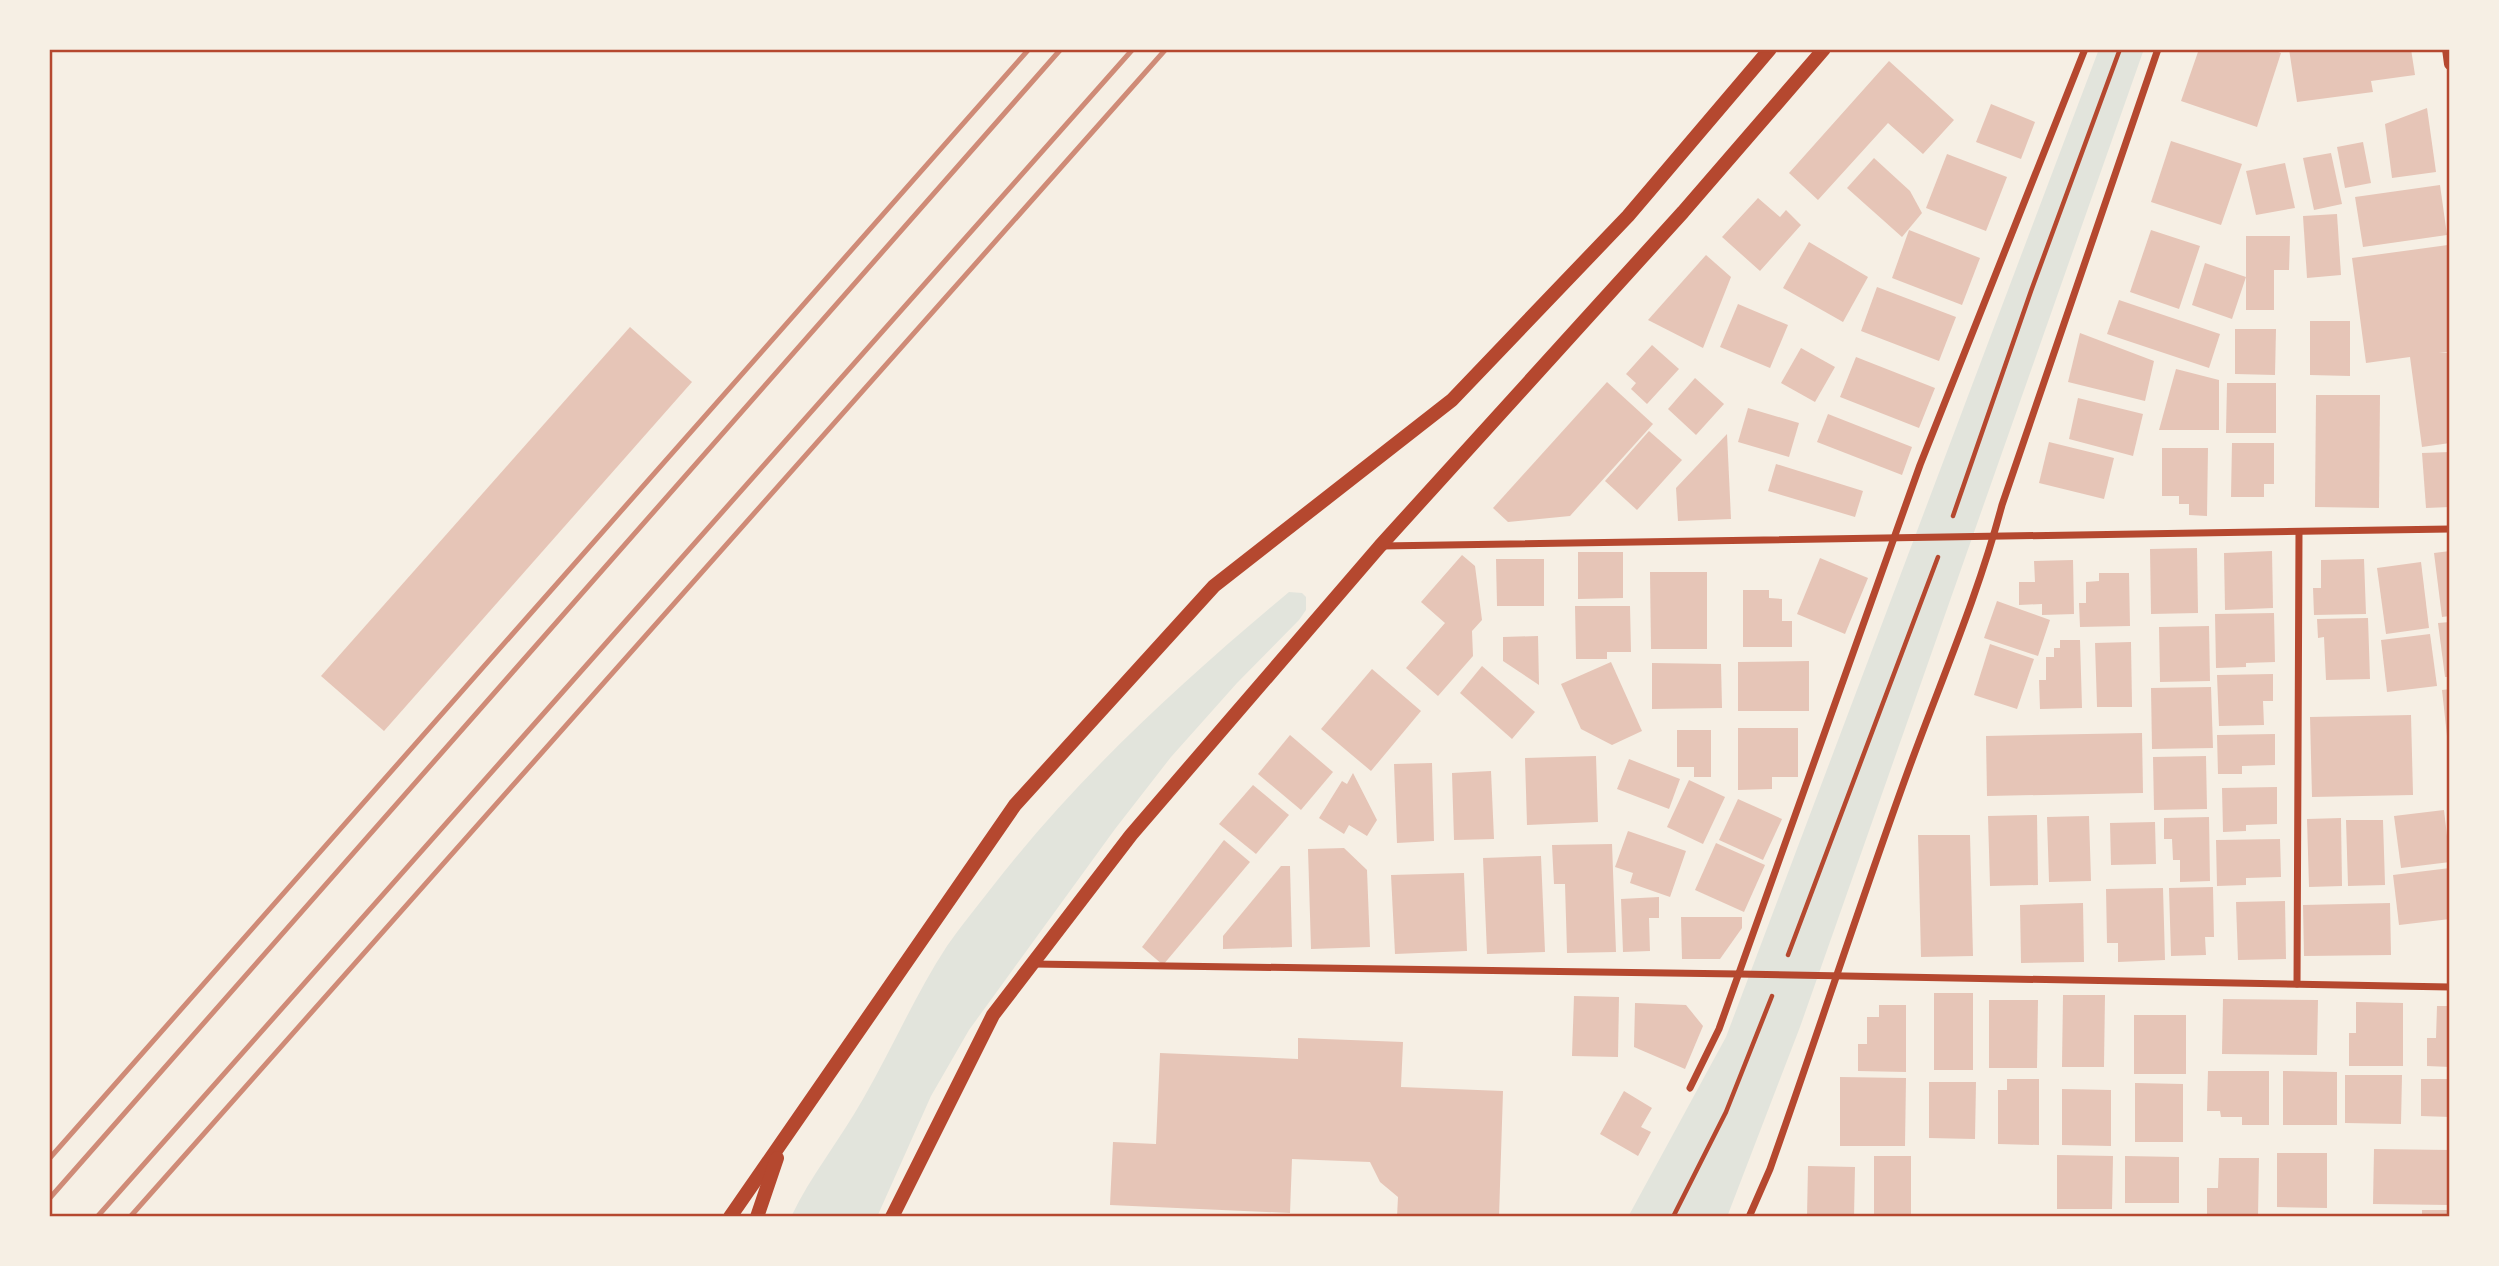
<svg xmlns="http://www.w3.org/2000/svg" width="2499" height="1266" viewBox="0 0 2499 1266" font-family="'Playfair Display',serif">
	<rect width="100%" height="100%" fill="#f6efe4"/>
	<!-- green -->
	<g fill="#e2e4dc">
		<path d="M2099,49H2144L1800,1027L1727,1217H1628L1726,1037Z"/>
		<path d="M1289,592L1302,593L1306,597V610L1299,620L1237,683L1171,757L1115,829L969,1030L931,1096L877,1217H791C811,1175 840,1140 863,1099C892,1049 915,995 947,946C960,927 975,909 989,891C1076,778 1180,683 1289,592Z"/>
	</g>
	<!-- building -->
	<g fill="#e6c5b7">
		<path d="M2199,49H2270L2281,53L2257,127L2181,101Z"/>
		<path d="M2289,49H2411L2415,75L2371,81L2373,92L2297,102Z"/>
		<path d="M1889,61L1954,120L1923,154L1888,123L1818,200L1789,173Z"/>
		<path d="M1991,104L2035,122L2021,159L1976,142Z"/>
		<path d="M2427,108L2436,172L2392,178L2385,124Z"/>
		<path d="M2171,141L2242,164L2221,225L2151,202Z"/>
		<path d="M2363,142L2371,183L2345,188L2337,147Z"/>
		<path d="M2331,153L2342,204L2314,210L2303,158Z"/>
		<path d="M1947,154L2007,177L1986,231L1926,208Z"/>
		<path d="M1874,158L1910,191L1922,213L1902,237L1847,188Z"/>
		<path d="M2285,163L2295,208L2256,215L2246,171Z"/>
		<path d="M2440,185L2447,235L2363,247L2355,197Z"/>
		<path d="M1758,198L1780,217L1786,210L1801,225L1760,271L1722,237Z"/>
		<path d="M2337,214L2341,275L2307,278L2303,216Z"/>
		<path d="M1909,230L1980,258L1962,305L1892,278Z"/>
		<path d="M2151,230L2200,246L2179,309L2130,292Z"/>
		<path d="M2246,236H2290L2289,270H2274V310H2246Z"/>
		<path d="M1809,242L1868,277L1843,322L1783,288Z"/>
		<path d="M2448,245L2450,260V352L2439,353H2450V443L2422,447L2410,357L2366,363L2352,258Z"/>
		<path d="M1706,255L1731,277L1703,348L1648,320Z"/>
		<path d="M2205,263L2246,277L2232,319L2192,305Z"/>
		<path d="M1877,287L1956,317L1939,361L1861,331Z"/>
		<path d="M2119,300L2220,334L2209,368L2107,334Z"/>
		<path d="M1738,304L1788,325L1770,368L1720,347Z"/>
		<path d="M2310,321H2350V376L2310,375Z"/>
		<path d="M630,327L692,382L384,731L321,676Z"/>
		<path d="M2235,329H2276L2275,375L2235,374Z"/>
		<path d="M2080,333L2154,361L2145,401L2068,382Z"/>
		<path d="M1652,345L1679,369L1647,404L1631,389L1636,383L1626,374Z"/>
		<path d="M1801,348L1835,367L1815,402L1781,383Z"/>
		<path d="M1856,357L1935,388L1919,428L1840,397Z"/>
		<path d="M2176,369L2219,380V430H2159Z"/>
		<path d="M1695,378L1724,404L1696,435L1668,409Z"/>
		<path d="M1607,382L1653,424L1570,516L1508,522L1493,508Z"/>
		<path d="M2227,383H2276V433H2226Z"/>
		<path d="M2316,395H2380L2379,508L2315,507Z"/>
		<path d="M2078,398L2143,414L2133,456L2069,439Z"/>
		<path d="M1748,408L1799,423L1789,457L1738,442Z"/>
		<path d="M1828,414L1912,447L1902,475L1817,442Z"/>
		<path d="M1649,431L1682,460L1637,510L1605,481Z"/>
		<path d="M1727,434L1731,519L1678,521L1676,488Z"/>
		<path d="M2049,442L2114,458L2104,499L2039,483Z"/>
		<path d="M2232,443H2274V484H2264V497H2231Z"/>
		<path d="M2162,448H2208L2207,516L2189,515V504H2179V496H2162Z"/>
		<path d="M2450,452V507L2426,508L2422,453Z"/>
		<path d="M1776,464L1863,491L1855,517L1768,491Z"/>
		<path d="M2197,548L2198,613L2151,614L2150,549Z"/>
		<path d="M2272,551L2273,608L2225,610L2224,553Z"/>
		<path d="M2450,551V616L2442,617L2434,553Z"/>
		<path d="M1578,552H1623V598L1578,599Z"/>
		<path d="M1462,555L1475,566L1482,620L1472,631L1473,656L1438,696L1406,668L1445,623L1421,602Z"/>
		<path d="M1820,558L1868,578L1845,634L1797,614Z"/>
		<path d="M1496,559H1544V606H1497Z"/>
		<path d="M2364,559L2366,614L2314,615L2313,588H2321V560Z"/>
		<path d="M2073,560L2074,614L2042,615V604L2019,605V582H2035L2034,561Z"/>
		<path d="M2421,562L2429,628L2386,634L2377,568Z"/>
		<path d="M1650,572H1707V649H1651Z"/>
		<path d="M2099,573H2129L2130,626L2080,627L2079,603H2086V582L2099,581Z"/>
		<path d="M1743,590H1769V598L1782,599V621H1792V647H1743Z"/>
		<path d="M1997,601L2050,620L2038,656L1984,638Z"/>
		<path d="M1575,606H1630L1631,652H1607V659H1576Z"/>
		<path d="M2274,613L2275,662L2246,663V667L2216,668L2215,614Z"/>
		<path d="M2368,618L2370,679L2326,680L2324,637L2318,638L2317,619Z"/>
		<path d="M2450,622V677H2445L2438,623Z"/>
		<path d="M2209,626L2210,681L2160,682L2159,627Z"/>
		<path d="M2430,634L2437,686L2387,692L2381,640Z"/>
		<path d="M1538,636L1539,685L1503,661V637Z"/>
		<path d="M2060,640H2080L2082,708L2040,709L2039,680H2046V657H2054V648H2060Z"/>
		<path d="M2131,642L2132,707H2097L2095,643Z"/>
		<path d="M1990,644L2034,659L2017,709L1974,695Z"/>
		<path d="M1809,661V711H1738V662Z"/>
		<path d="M1611,662L1642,731L1612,745L1581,729L1561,684Z"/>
		<path d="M1652,663L1721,664L1722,708L1652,709Z"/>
		<path d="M1482,666L1535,712L1512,739L1460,693Z"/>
		<path d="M1372,669L1421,711L1371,771L1321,729Z"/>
		<path d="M2273,674V701H2263L2264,725L2219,726L2217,675Z"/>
		<path d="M2211,687L2213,748L2152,749L2151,688Z"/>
		<path d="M2450,689V736H2447L2442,690Z"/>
		<path d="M2411,715L2413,795L2312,797L2310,717Z"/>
		<path d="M1738,728H1798V777H1772V789L1738,790Z"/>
		<path d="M1677,730H1711V777H1694V767H1677Z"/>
		<path d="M2142,733L2143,793L1987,796L1986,736Z"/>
		<path d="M2275,734V765L2242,766V774H2218L2217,735Z"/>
		<path d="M1290,735L1333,772L1301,810L1258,774Z"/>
		<path d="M1596,756L1598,822L1527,825L1525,758Z"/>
		<path d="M2206,756L2207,809L2154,810L2153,757Z"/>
		<path d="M1629,759L1680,779L1669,809L1617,789Z"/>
		<path d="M1432,763L1434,841L1397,843L1394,764Z"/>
		<path d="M1491,771L1494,839L1454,840L1452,773Z"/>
		<path d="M1353,773L1377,820L1367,836L1349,825L1344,834L1319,818L1342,781L1347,784Z"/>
		<path d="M1689,780L1725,797L1703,844L1667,827Z"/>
		<path d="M1253,785L1289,815L1256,854L1219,824Z"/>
		<path d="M2277,787V824L2246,825V831L2223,832L2222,788Z"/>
		<path d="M1738,799L1782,819L1763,860L1719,840Z"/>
		<path d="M2444,810L2450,862L2401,868L2394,816Z"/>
		<path d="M2037,815L2038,885L1990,886L1988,816Z"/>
		<path d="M2089,816L2091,881L2049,882L2047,817Z"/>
		<path d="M2209,817L2210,881L2180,882V860H2173L2172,839H2164V818Z"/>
		<path d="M2341,818L2342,886L2309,887L2307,819Z"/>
		<path d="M2346,820H2383L2385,885L2348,886Z"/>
		<path d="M2155,822L2156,864L2111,865L2110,823Z"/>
		<path d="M1628,831L1686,851L1670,897L1630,883L1633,873L1615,867Z"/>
		<path d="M1918,835H1970L1973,956L1921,957Z"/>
		<path d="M2280,839L2281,877L2246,878V885L2217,886L2216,840Z"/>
		<path d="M1224,840L1250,862L1163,965L1142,947Z"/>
		<path d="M1716,843L1765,865L1744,912L1695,890Z"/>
		<path d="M1612,844L1616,952L1567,953L1565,884H1554L1552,845Z"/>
		<path d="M1344,848L1367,870L1370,947L1311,949L1308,849Z"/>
		<path d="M1541,856L1545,952L1487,954L1483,858Z"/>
		<path d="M1281,866H1290L1292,947L1223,949V936Z"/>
		<path d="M2450,868V919L2399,925L2393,875Z"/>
		<path d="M1464,873L1467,951L1395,954L1391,875Z"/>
		<path d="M2213,887L2214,937H2205L2206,955L2171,956L2169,888Z"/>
		<path d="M2163,888L2165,960L2118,962V943H2107L2106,889Z"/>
		<path d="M1659,897V918H1649L1650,951L1623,952L1621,899Z"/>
		<path d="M2285,901L2286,959L2238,960L2236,902Z"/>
		<path d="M2083,903L2084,962L2021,963L2020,905Z"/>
		<path d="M2390,903L2391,955L2304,956L2303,905Z"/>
		<path d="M1681,917H1742V928L1720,959H1682Z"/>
		<rect x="1934" y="993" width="39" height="77"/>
		<path d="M2063,995H2105L2104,1067H2062Z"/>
		<path d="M1574,996L1619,997L1618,1057L1572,1056Z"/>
		<path d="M2223,999L2318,1000L2317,1055L2222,1054Z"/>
		<path d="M1989,1000H2038L2037,1068H1989Z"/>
		<path d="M2356,1002L2403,1003V1066H2349V1033H2356Z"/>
		<path d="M1635,1003L1686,1005L1703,1026L1685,1069L1634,1047Z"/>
		<path d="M1879,1005H1906V1072L1858,1071V1044H1867V1017H1879Z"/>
		<path d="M2437,1006H2450V1067L2427,1066V1038H2436Z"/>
		<rect x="2134" y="1015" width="52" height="59"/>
		<path d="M1298,1038L1403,1042L1401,1087L1503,1091L1499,1217H1397L1398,1197L1380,1182L1370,1162L1292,1159L1290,1213L1110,1205L1113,1142L1156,1144L1160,1053L1298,1059Z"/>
		<path d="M2208,1071H2269V1125H2242V1117H2221L2220,1111H2207Z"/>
		<path d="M2283,1071L2337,1072V1125H2283Z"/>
		<path d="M2345,1075H2402L2401,1124L2345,1123Z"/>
		<path d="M1840,1077L1906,1078L1905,1146H1840Z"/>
		<path d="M2007,1079H2039V1145L1998,1144V1090H2007Z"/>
		<path d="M2421,1079H2450V1117L2421,1116Z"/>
		<path d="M1929,1082H1976L1975,1139L1929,1138Z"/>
		<path d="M2135,1083L2183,1084V1142H2135Z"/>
		<path d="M2062,1089L2111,1090V1146L2062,1145Z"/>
		<path d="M1624,1091L1652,1108L1641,1127L1651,1132L1638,1156L1600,1134Z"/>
		<path d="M2374,1149L2450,1150V1205L2373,1204Z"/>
		<path d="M2277,1153H2327V1208L2277,1207Z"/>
		<path d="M2057,1155L2113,1156L2112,1209H2057Z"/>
		<rect x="1874" y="1156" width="37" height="61"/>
		<path d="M2125,1156L2179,1157V1203H2125Z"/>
		<path d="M2219,1158H2259L2258,1217H2207V1188H2218Z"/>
		<path d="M1808,1166L1855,1167L1854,1217H1807Z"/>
		<rect x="2422" y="1210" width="28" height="7"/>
	</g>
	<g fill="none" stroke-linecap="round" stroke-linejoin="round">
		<!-- path -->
		<g stroke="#b5482f" stroke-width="4.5">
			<path d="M1953,516L2031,291L2120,49"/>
			<path d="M1788,955L1938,557"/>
			<path d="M1673,1217L1726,1112L1772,996"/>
		</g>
		<!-- minor -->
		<g stroke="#b5482f" stroke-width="7">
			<path d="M1381,546L2450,529"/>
			<path d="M1033,964L1739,974L2450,987"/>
			<path d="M2297,984L2299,532"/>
			<path d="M1690,1088L1719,1029L1920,465L2085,49"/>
			<path d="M1749,1217L1770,1169C1817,1036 1860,903 1908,771C1940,683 1978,596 2002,505L2158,49"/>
		</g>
		<!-- tertiary -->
		<path stroke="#b5482f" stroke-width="12" d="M2448,49L2450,64"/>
		<!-- secondary -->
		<g stroke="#b5482f" stroke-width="14">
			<path d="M730,1217L1015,805L1214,586L1452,400L1628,216L1770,49"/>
			<path d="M757,1217L777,1158"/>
			<path d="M892,1217L993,1015L1131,835L1380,546L1683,212L1824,49"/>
		</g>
		<!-- rail -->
		<g stroke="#cf8b77" stroke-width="5">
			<path d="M49,1159L1029,49"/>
			<path d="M49,1199L1061,49"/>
			<path d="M97,1217L1133,49"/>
			<path d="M130,1217L1166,49"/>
		</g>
	</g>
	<!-- border -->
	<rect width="2499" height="1266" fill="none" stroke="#f6efe4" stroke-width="102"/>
	<rect x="51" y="51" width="2397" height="1164" fill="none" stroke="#b5482f" stroke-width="2.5"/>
</svg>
